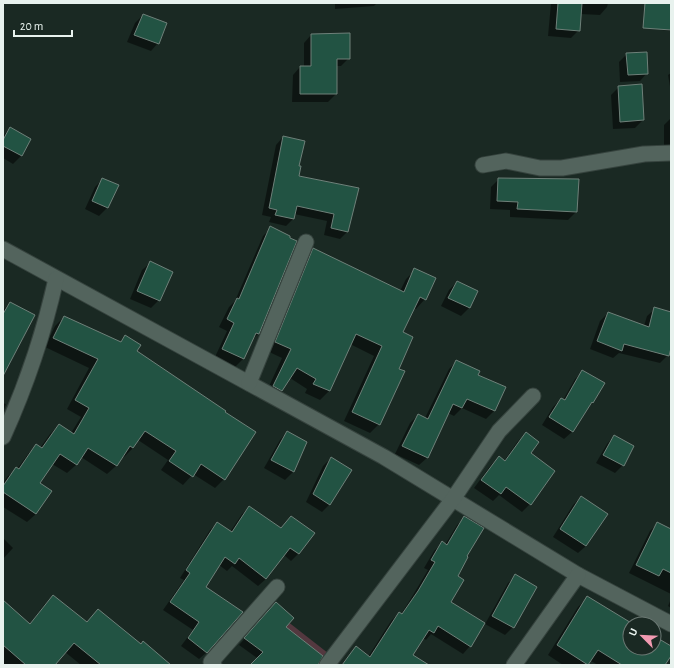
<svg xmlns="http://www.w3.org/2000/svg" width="674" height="668" viewBox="0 0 674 668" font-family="'Alegreya Sans',sans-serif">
	<rect width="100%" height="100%" fill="#1a2923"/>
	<!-- green -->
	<path fill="#53383f" d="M287,621L333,657L327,665H269Z"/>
	<!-- shadow -->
	<g fill="#0007">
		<path d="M335,3H377L374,6L335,9Z"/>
		<path d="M551,3H608L607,7L600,15L580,14L579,30L571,38L548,36Z"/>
		<path d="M657,3H671V31L661,30Z"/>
		<path d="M143,15L158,43L151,51L127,42L135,23Z"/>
		<path d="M311,35L349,58L341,66H336V94L328,102H292L293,75L300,67H304V43Z"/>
		<path d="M627,54L647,73L640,81L620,82L619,62Z"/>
		<path d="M671,73V92L668,75Z"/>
		<path d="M619,87L643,120L635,128L613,129L611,95Z"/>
		<path d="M671,118V147H664V125Z"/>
		<path d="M10,128L30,140L21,156L13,164L3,158V136Z"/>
		<path d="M283,137L298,167V177L358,189L347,232L340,239L324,235L327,221L294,214L293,219L286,226L269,222L271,217L262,215L276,145Z"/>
		<path d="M103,179L117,186L107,208L99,216L85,209L95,187Z"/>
		<path d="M499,179L578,180L576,212L568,220L510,217V210L490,209L491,187Z"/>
		<path d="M271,228L258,334L251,341L243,359L235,367L215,357L227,331L219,327L229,307L235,301L263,236Z"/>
		<path d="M313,249L400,291L406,279L415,270L434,278L425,299L416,309L414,308L402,333L397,369L379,424L370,433L344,421L374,356L350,344L329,391L320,400L305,393L307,389L290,378L281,391L272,400L265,395L282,358L267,351L304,258Z"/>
		<path d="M150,263L159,300L151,308L130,299L142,270Z"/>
		<path d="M457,282L477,291L469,308L461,316L441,306L449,290Z"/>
		<path d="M10,303L3,366V310Z"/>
		<path d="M655,309L671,313V344L668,355L660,363L619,353L613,358L590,349L600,321L608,313L644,326L647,316Z"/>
		<path d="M64,317L119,343L125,337L136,351L224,413V479L215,488L193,474L183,485L161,470L168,460L138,440L133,448L124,457L122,456L116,466L107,474L81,457L76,465L67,473L52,464L38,483L50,492L36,514L27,522L3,507V483L7,477L16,469H17L28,454L36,445L40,448L50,434L59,425L71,433L81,417L67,409L89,368L45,347L55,326Z"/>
		<path d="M457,361L477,375L504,387L494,411L486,419L462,408L454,416L448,413L427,458L419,465L395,454L410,423L418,415L425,418L449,369Z"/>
		<path d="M583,371L603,383L592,403L587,408L572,432L564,439L542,425L553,407L561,399L563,400L575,379Z"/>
		<path d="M3,403L6,404L3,412Z"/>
		<path d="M287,432L306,442L293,472L285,480L264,468L280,440Z"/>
		<path d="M526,434L530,453V504L522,512L499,495L493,501L474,488L491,465L499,457L504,461L518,441Z"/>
		<path d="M614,436L623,465L615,473L596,463L607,444Z"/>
		<path d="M331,458L330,504L322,512L306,502L323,466Z"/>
		<path d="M581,497L586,546L578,553L553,537L573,505Z"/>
		<path d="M249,507L280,529L291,517L298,554L291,561L284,555L266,579L258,586L232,566L227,571L219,565L205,587L207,652L199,659L181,646L193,630L163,610L184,580L180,578L210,530L217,523L230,532L242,514Z"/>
		<path d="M464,518L466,557L456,576L450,603L470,646L463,654L431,634L426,640L423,638L407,665H341L356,647L368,657L391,621L399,613L401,614L410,600L428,570L424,568L434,551L442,543L445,545L457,525Z"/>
		<path d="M657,524L671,531V594L629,573L650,531Z"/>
		<path d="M3,538L13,548L3,559Z"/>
		<path d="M516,576L513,627L505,635L485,624L508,583Z"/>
		<path d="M53,596L87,622L98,610L141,645L169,665H81L65,652L54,665H3V610L29,625L44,605Z"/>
		<path d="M588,597L631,624H630V648H654V637L671,647V654L664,665H598L591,661L588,665H563L548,655L578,607Z"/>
		<path d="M671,599V608L668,606Z"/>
		<path d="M271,609L284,627L269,665H267L239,645Z"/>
	</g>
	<!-- building -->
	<g fill="#225343" stroke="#6e8079">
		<path d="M558,3H582L580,31L556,29Z"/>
		<path d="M645,3H671V30L643,28Z"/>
		<path d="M143,14L167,23L159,44L134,35Z"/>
		<path d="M350,33V59H337V94H300V66H311V34Z"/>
		<path d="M647,52L648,74L628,75L626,53Z"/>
		<path d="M642,84L644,120L620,122L618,86Z"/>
		<path d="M10,127L31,139L22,156L3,146V140Z"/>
		<path d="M283,136L305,141L299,166H301L299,176L359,188L348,232L331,228L334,214L297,206L294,219L275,215L277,210L269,208Z"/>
		<path d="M102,178L119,185L108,208L92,201Z"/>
		<path d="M498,178L579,179L577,212L517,209L518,202L497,201Z"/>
		<path d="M270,226L290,236V238L297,241L259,334L256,333L244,359L222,349L234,323L227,319L237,298L239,299Z"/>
		<path d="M313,248L404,292L414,268L436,278L426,300L420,297L403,332L413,337L399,369L405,371L380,425L352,412L382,346L356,334L330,391L313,384L316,379L297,368L282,391L273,386L291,349L275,342Z"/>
		<path d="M150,261L173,272L160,301L137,291Z"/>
		<path d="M457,281L478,291L470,308L448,298Z"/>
		<path d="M10,302L35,315L3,376V314Z"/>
		<path d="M654,307L671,312V348L669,356L624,344L622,351L597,341L608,312L649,327Z"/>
		<path d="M64,316L121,342L125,335L141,345L137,351L226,411L225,412L256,432L225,480L201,464L193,477L169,461L176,451L145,431L133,448L130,446L117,466L88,448L77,465L60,454L40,483L52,491L36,514L3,492V486L16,467L19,469L36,444L42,448L59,424L74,434L89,408L75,400L98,359L53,338Z"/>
		<path d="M456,360L480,371L478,375L506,387L495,411L467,399L462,408L453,404L428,458L402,446L418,414L428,419Z"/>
		<path d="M582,370L605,383L593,403L592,402L573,432L549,417L561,398L565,400Z"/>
		<path d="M287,431L307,442L294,472L271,460Z"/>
		<path d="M526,432L539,442L531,453L555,471L531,505L506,487L501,494L481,480L499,456L505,461Z"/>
		<path d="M614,435L634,446L624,466L603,455Z"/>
		<path d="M331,457L352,470L330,505L313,494Z"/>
		<path d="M581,496L608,514L586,546L560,529Z"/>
		<path d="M249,506L281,528L291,516L315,533L299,554L290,548L266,579L239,558L235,564L225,557L206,587L243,612L207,653L188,638L199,622L170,602L190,573L186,570L217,522L232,532Z"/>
		<path d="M464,516L484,528L467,556L468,557L458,576L464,580L451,602L485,623L471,647L438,626L434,633L429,630L413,655L429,665H342L356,646L370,657L399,612L402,614L418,591L435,562L431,560L442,541L447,545Z"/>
		<path d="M657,522L671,529V573L663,569L659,576L636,565Z"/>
		<path d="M515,574L537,587L514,628L492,616Z"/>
		<path d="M53,595L87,622L98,609L141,644L143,641L171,665H101L74,643L55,665H26L3,645V600L30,624Z"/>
		<path d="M587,596L633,624H630V648H654V636L671,646V656L665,665H622L598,650L588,665L557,645Z"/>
		<path d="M276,602L294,618L286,627L323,656L318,665H250L263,652L244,638Z"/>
	</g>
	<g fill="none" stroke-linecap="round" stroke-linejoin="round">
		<defs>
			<g id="street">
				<path d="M483,165L506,161L540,168H562L644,154L671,153"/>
				<path d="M3,249L384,457L578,575L671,624"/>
				<path d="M249,383L306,242"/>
				<path d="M3,437C26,386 44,333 56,279"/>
				<path d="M214,665L211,662L277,587"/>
				<path d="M327,665L453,499L499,431L533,396"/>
				<path d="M514,665L578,575"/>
			</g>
		</defs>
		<!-- street casing -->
		<use href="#street" stroke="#36433e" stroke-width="17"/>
		<!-- street -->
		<use href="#street" stroke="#53645d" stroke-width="15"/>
	</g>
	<!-- border -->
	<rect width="674" height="668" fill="none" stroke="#e8f2ee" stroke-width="8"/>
	<!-- north arrow -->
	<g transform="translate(642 636) rotate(294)"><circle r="19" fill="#1a2923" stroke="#6c7974"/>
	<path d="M0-3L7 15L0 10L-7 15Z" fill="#f19ab1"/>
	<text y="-6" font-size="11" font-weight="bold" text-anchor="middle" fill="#e8f2ee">U</text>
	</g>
	<!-- scale -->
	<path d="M14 30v6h58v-6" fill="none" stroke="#e8f2ee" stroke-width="2"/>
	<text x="20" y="30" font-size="12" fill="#e8f2ee" stroke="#1a2923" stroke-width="3" paint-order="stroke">20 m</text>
</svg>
